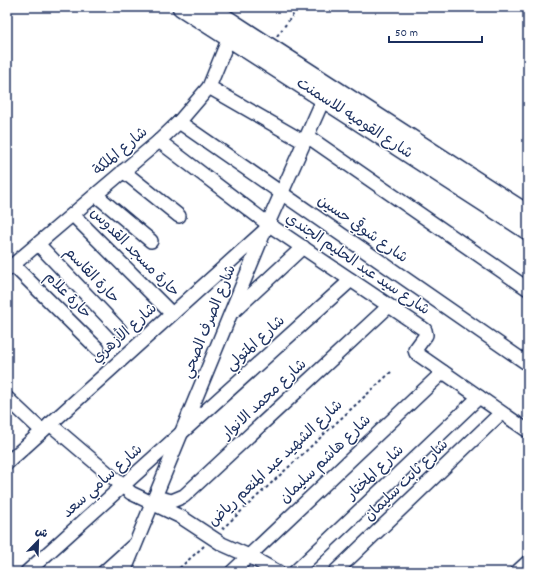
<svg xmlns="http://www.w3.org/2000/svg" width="535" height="579" viewBox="0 0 535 579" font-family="Dekko,'Playpen Sans Arabic',sans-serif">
	<rect width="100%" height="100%" fill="#fff"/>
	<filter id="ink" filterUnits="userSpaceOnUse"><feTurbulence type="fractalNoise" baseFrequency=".025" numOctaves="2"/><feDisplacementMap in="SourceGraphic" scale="8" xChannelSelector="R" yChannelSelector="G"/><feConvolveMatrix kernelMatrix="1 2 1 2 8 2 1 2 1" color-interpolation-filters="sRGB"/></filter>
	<g filter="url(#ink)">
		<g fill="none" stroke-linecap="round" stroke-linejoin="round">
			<defs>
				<g id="minor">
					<path d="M209,87L304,142"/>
					<path d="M179,122L528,364"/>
					<path d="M307,136L528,289"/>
					<path d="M159,141L268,224L425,330L426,335L415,350L416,353L528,431"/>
					<path d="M123,171L179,216"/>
					<path d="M96,195L151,241"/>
					<path d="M73,215L172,314"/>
					<path d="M38,244L120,330"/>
					<path d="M13,265L98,349"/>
					<path d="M7,270L159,141L179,122L209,87L229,38"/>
					<path d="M234,311L303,247"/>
					<path d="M7,398L42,431"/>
					<path d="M50,424L131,493L181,517L222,544L249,556L278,572"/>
					<path d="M7,463L263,232"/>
					<path d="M155,497L172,501L184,496L389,306"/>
					<path d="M27,572L351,280"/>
					<path d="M104,572L134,545"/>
					<path d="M124,572L265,230L327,91"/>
					<path d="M232,572L443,372"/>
					<path d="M295,572L479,397"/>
					<path d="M335,572L501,413"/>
					<path d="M517,572L528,562"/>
				</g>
				<g id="major">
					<path d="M181,7L528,231"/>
					<path d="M208,7L528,214"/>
				</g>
			</defs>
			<!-- minor casing -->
			<use href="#minor" stroke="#1b2f5e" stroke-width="16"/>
			<!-- major casing -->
			<use href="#major" stroke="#1b2f5e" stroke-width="20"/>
			<!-- path -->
			<g stroke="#1b2f5e" stroke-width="2" stroke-dasharray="3 3" stroke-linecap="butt">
				<path d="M277,36L299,7"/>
				<path d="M222,529L391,372"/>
				<path d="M175,572L204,546"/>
			</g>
			<!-- minor -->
			<use href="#minor" stroke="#fff" stroke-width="13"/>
			<!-- major -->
			<use href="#major" stroke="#fff" stroke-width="17"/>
		</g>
	</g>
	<g text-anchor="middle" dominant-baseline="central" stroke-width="3" stroke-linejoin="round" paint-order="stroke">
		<!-- street labels -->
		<g font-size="15" fill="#1b2f5e" stroke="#fff">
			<text transform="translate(354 119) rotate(33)">شارع القوميه للاسمنت</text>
			<text transform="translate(121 152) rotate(-40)">شارع الملكة</text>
			<text transform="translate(362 230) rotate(35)">شارع شوقي حسين</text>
			<text transform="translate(134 253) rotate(45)">حارة مسجد القدوس</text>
			<text transform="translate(357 265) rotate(34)">شارع سيد عبد الحليم الجندي</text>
			<text transform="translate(91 276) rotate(46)">حارة القاسم</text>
			<text transform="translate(67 296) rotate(45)">حارة علام</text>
			<text transform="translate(210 322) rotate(-68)">شارع الصرف الصحي</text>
			<text transform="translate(125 334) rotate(-42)">شارع الأزهري</text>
			<text transform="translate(256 344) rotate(-42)">شارع المتولي</text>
			<text transform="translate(265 400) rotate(-43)">شارع محمد الانوار</text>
			<text transform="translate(326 460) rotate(-44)">شارع هاشم سليمان</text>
			<text transform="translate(276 464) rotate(-43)">شارع الشهيد عبد المنعم رياض</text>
			<text transform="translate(376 473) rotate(-43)">شارع المختار</text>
			<text transform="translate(407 481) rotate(-44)">شارع ثابت سليمان</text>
			<text transform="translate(103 482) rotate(-42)">شارع سامي سعد</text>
		</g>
	</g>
	<!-- margin -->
	<rect width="535" height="579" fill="none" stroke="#fff" stroke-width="24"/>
	<rect x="12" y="12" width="511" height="555" fill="none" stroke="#1b2f5e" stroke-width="1.5" filter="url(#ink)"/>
	<!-- north arrow -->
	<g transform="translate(38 541) rotate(23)" stroke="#ffffff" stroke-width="3" paint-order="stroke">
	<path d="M0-3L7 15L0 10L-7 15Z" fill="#1b2f5e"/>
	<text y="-6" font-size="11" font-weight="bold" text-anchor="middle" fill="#1b2f5e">ش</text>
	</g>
	<!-- scale -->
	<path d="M389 36v6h93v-6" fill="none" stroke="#1b2f5e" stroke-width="2"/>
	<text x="395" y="36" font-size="12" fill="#1b2f5e" stroke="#ffffff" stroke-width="3" paint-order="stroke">50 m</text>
</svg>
